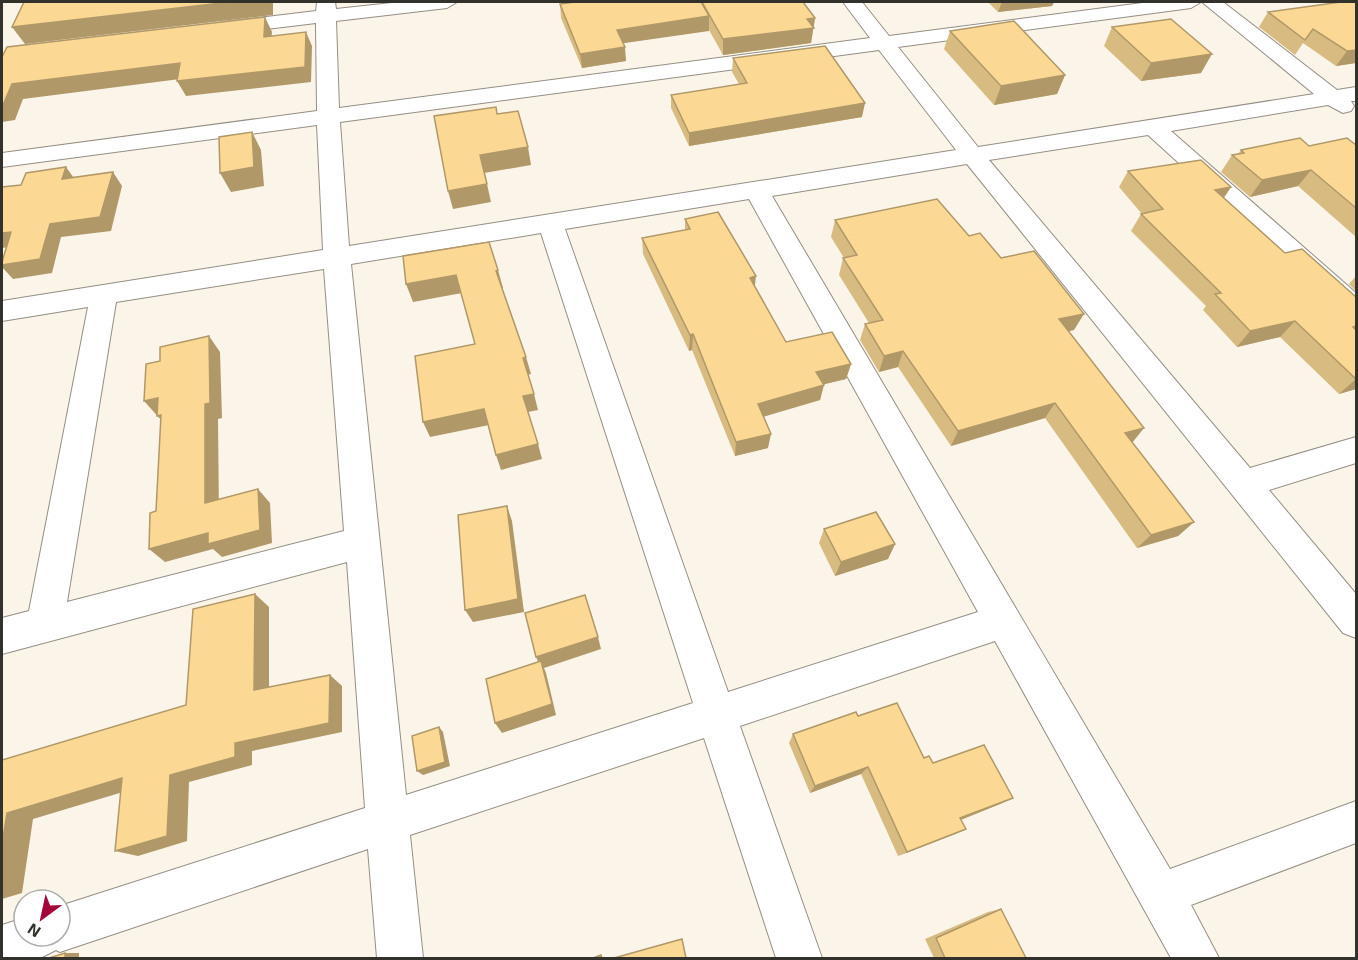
<svg xmlns="http://www.w3.org/2000/svg" width="1358" height="960" viewBox="0 0 1358 960" font-family="'Exo 2',sans-serif">
	<rect width="100%" height="100%" fill="#fbf5e9"/>
	<g fill="none" stroke-linecap="round" stroke-linejoin="round">
		<defs>
			<path id="minor" d="M317,2H335L336,9L401,2H457L447,8L336,21L339,108L870,38L843,2H862L889,36L1150,2H1201L1191,8L898,47L978,147L1314,94L1202,2H1223L1337,90L1356,87V101H1351L1354,106L1351,111L1343,113L1328,105L1171,131L1356,293V318L1346,315L1148,135L989,160L1250,468L1356,437V463L1269,490L1356,594V638L1343,633L967,164L772,196L1170,869L1356,801V843L1191,905L1219,958H1171L995,641L740,726L822,958H776L704,738L410,835L423,958H377L368,849L60,952L56,950L40,958H2V925L24,918V936H60V906L365,808L347,562L2,654V618L29,611L88,307L2,321V301L323,250L317,125L2,167V153L317,111L316,23L224,34L217,32L214,28L217,24L224,22L316,11ZM879,50L956,150L349,246L340,122ZM749,199L978,612L728,692L565,229ZM541,233L693,703L406,795L351,264ZM324,269L344,531L67,602L116,302Z"/>
		</defs>
		<!-- minor casing -->
		<use href="#minor" stroke="#948e84" stroke-width="2"/>
		<!-- minor -->
		<use href="#minor" fill="#fff" fill-rule="evenodd"/>
	</g>
	<!-- wall -->
	<g fill="#d8bb80">
		<path d="M571,2H803L815,18L811,43L723,55L709,30L623,43L626,61L582,68L561,18L560,4Z"/>
		<path d="M988,2H1054L1052,6L998,12Z"/>
		<path d="M1341,2L1356,63L1336,66L1303,43L1295,55L1259,27L1268,12Z"/>
		<path d="M1112,27L1201,73L1141,81L1104,46Z"/>
		<path d="M950,31L1065,75L1057,94L994,105L944,49Z"/>
		<path d="M733,58L862,117L689,146L671,108V95L739,84L732,72Z"/>
		<path d="M1356,145V237L1298,186L1250,197L1221,172L1232,155L1238,154L1241,150L1309,146Z"/>
		<path d="M1128,171L1231,187L1224,198L1285,253L1356,297V389L1339,394L1280,337L1237,347L1203,310L1206,306L1131,231L1141,214H1142L1119,187Z"/>
		<path d="M685,219L755,286L786,342L851,364L846,379L824,384L820,400L763,416L768,448L735,456L692,350L689,351L643,254L642,238L685,230Z"/>
		<path d="M835,220L969,236L1001,258L1074,330L1069,331L1132,442L1194,522L1178,536L1137,548L1045,418L951,446L898,367L879,372L860,340L865,324L869,323L839,275L843,258H844L831,237Z"/>
		<path d="M1356,276V291L1349,284Z"/>
		<path d="M824,529L895,544L888,559L835,576L819,543Z"/>
		<path d="M858,716L933,763L1013,798L1000,804L961,820L966,829L955,834L898,856L861,774L810,793L789,743L793,734Z"/>
		<path d="M1001,909L1026,958H934L925,939L988,912Z"/>
	</g>
	<!-- shaded-wall -->
	<g fill="#b09868">
		<path d="M230,2H273V15L25,44L12,27Z"/>
		<path d="M1002,2H1054L1052,6L998,12Z"/>
		<path d="M709,16V31L618,44L617,30Z"/>
		<path d="M265,17L272,32L270,52L264,37Z"/>
		<path d="M815,18L811,43L723,55V39L807,19Z"/>
		<path d="M306,32L312,46L311,82L186,96L177,81Z"/>
		<path d="M625,47L626,61L582,68L580,54Z"/>
		<path d="M1356,50V63L1336,66L1347,51Z"/>
		<path d="M1212,54L1201,73L1141,81L1151,63Z"/>
		<path d="M180,63L188,78L23,99L15,120L2,122V105L12,84Z"/>
		<path d="M1065,75L1057,94L994,105L1001,86Z"/>
		<path d="M865,103L862,117L689,146V133Z"/>
		<path d="M252,132L261,150L264,186L231,192L220,173Z"/>
		<path d="M528,147L531,165L484,173L480,155Z"/>
		<path d="M66,167L76,181L62,179Z"/>
		<path d="M1311,170L1298,186L1250,197L1262,180Z"/>
		<path d="M113,172L122,186L111,231L61,237L52,273L13,279L2,267V265L50,224Z"/>
		<path d="M487,184L491,202L453,209L448,191Z"/>
		<path d="M1231,187L1220,203L1215,190Z"/>
		<path d="M11,232L23,245L2,248V233Z"/>
		<path d="M498,270L503,288H500L496,271Z"/>
		<path d="M456,275L462,293L413,302L406,284Z"/>
		<path d="M756,276L754,293L750,278Z"/>
		<path d="M1084,314L1074,330L1050,336L1059,319Z"/>
		<path d="M1295,321L1280,337L1237,347L1250,331Z"/>
		<path d="M693,334L692,350L689,351L690,335Z"/>
		<path d="M209,336L220,352L222,418L218,419L219,517L205,503V404Z"/>
		<path d="M903,351L898,367L879,372L884,356Z"/>
		<path d="M526,357L531,374L527,375L523,358Z"/>
		<path d="M851,364L846,379L813,387L816,372Z"/>
		<path d="M1356,379V389L1339,394Z"/>
		<path d="M824,385L820,400L756,419L758,404Z"/>
		<path d="M534,394L538,410L528,412L523,396Z"/>
		<path d="M158,398L171,431L144,401Z"/>
		<path d="M1055,403L1045,418L951,446L958,431Z"/>
		<path d="M484,409L489,425L430,437L423,422Z"/>
		<path d="M1144,428L1132,443L1125,433Z"/>
		<path d="M771,434L768,448L735,456L736,442Z"/>
		<path d="M538,444L542,459L501,470L496,455Z"/>
		<path d="M258,489L270,503L272,543L222,557L213,549L165,562L149,549Z"/>
		<path d="M507,506L512,521L524,612L473,622L465,610Z"/>
		<path d="M1194,522L1178,536L1137,548L1151,535Z"/>
		<path d="M895,544L888,559L835,576L841,562Z"/>
		<path d="M255,594L269,607V701L254,690Z"/>
		<path d="M598,637L601,649L544,668L546,673L556,715L502,733L495,723L541,668L536,657Z"/>
		<path d="M330,675L342,686V732L252,751V765L189,782L187,841L138,856L115,851L170,775L235,743Z"/>
		<path d="M439,727L443,732L450,766L423,775L417,771Z"/>
		<path d="M868,767L861,774L810,793L815,786Z"/>
		<path d="M122,778L143,786L33,819L22,893L2,899V844L7,813Z"/>
		<path d="M1013,798L1000,804L950,824L960,818Z"/>
		<path d="M966,829L955,834L898,856L907,852Z"/>
		<rect x="65" y="953" width="14" height="5"/>
	</g>
	<!-- building -->
	<g fill="#fbd995" stroke="#b09868" stroke-width="1.5">
		<path d="M24,2H230L12,27Z"/>
		<path d="M575,2H701L709,16L617,30L625,47L580,54L560,4Z"/>
		<path d="M702,2H803L815,18L807,19L814,28L723,39Z"/>
		<path d="M1341,2H1356V50L1347,51L1313,29L1305,40L1268,12Z"/>
		<path d="M265,17L264,37L306,32L305,67L177,81L180,63L12,84L3,105H2V57L7,47Z"/>
		<path d="M1171,19L1212,54L1151,63L1112,27Z"/>
		<path d="M1014,21L1065,75L1001,86L950,31Z"/>
		<path d="M825,46L865,103L689,133L671,95L747,83L733,58Z"/>
		<path d="M496,107L497,114L518,111L528,147L480,155L487,184L448,191L434,116Z"/>
		<path d="M252,132L254,167L220,173L219,137Z"/>
		<path d="M1300,138L1309,146L1347,138L1356,145V208L1311,170L1262,180L1232,155L1244,153L1241,150Z"/>
		<path d="M1201,160L1231,187L1215,190L1285,253L1302,249L1356,297V326L1353,327L1356,330V379L1295,321L1250,331L1215,294L1221,293L1141,214L1163,209L1128,171Z"/>
		<path d="M66,167L62,179L113,172L100,217L50,224L40,259L2,265V262L11,232L2,233V187L21,185L26,173Z"/>
		<path d="M937,199L969,236L980,233L1001,258L1034,251L1084,314L1059,319L1144,428L1125,433L1194,522L1151,535L1055,403L958,431L903,351L884,356L865,324L883,320L843,258L857,255L835,220Z"/>
		<path d="M718,212L756,276L750,278L786,342L832,332L851,364L816,372L824,385L758,404L771,434L736,442L693,334L690,335L642,238L690,229L685,219Z"/>
		<path d="M489,242L498,270L496,271L526,357L523,358L534,394L523,396L538,444L496,455L484,409L423,422L415,356L475,344L456,275L406,284L403,256Z"/>
		<path d="M209,336L210,403L205,404V503L258,489L260,530L208,544V533L149,549L150,513L156,511L161,415L157,416L158,398L144,401L146,364L160,361V347Z"/>
		<path d="M507,506L518,599L465,610L458,515Z"/>
		<path d="M876,512L895,544L841,562L824,529Z"/>
		<path d="M255,594L254,690L330,675L329,723L235,743V757L170,775L167,836L115,851L122,778L7,813L2,844V760L186,705L193,609Z"/>
		<path d="M585,595L598,637L536,657L525,613Z"/>
		<path d="M541,661L552,704L495,723L486,679Z"/>
		<path d="M897,703L924,758L929,756L933,763L984,745L1013,798L960,818L966,829L907,852L868,767L815,786L793,734L856,712L858,716Z"/>
		<path d="M439,727L445,762L417,771L412,736Z"/>
		<path d="M1001,909L1026,958H945L936,938Z"/>
		<path d="M682,939L686,958H614Z"/>
		<path d="M65,953V958H49Z"/>
		<path d="M601,955L602,958H593Z"/>
	</g>
	<!-- border -->
	<rect width="1358" height="960" fill="none" stroke="#33312c" stroke-width="6"/>
	<!-- north arrow -->
	<g transform="translate(42 918) rotate(213)"><circle r="28" fill="#ffffff" stroke="#adadab" stroke-width="1.5"/>
	<path d="M0-4.5L10 22L0 15L-10 22Z" fill="#a30638"/>
	<text y="-9" font-size="16" font-weight="bold" text-anchor="middle" fill="#33312c">N</text>
	</g>
</svg>
